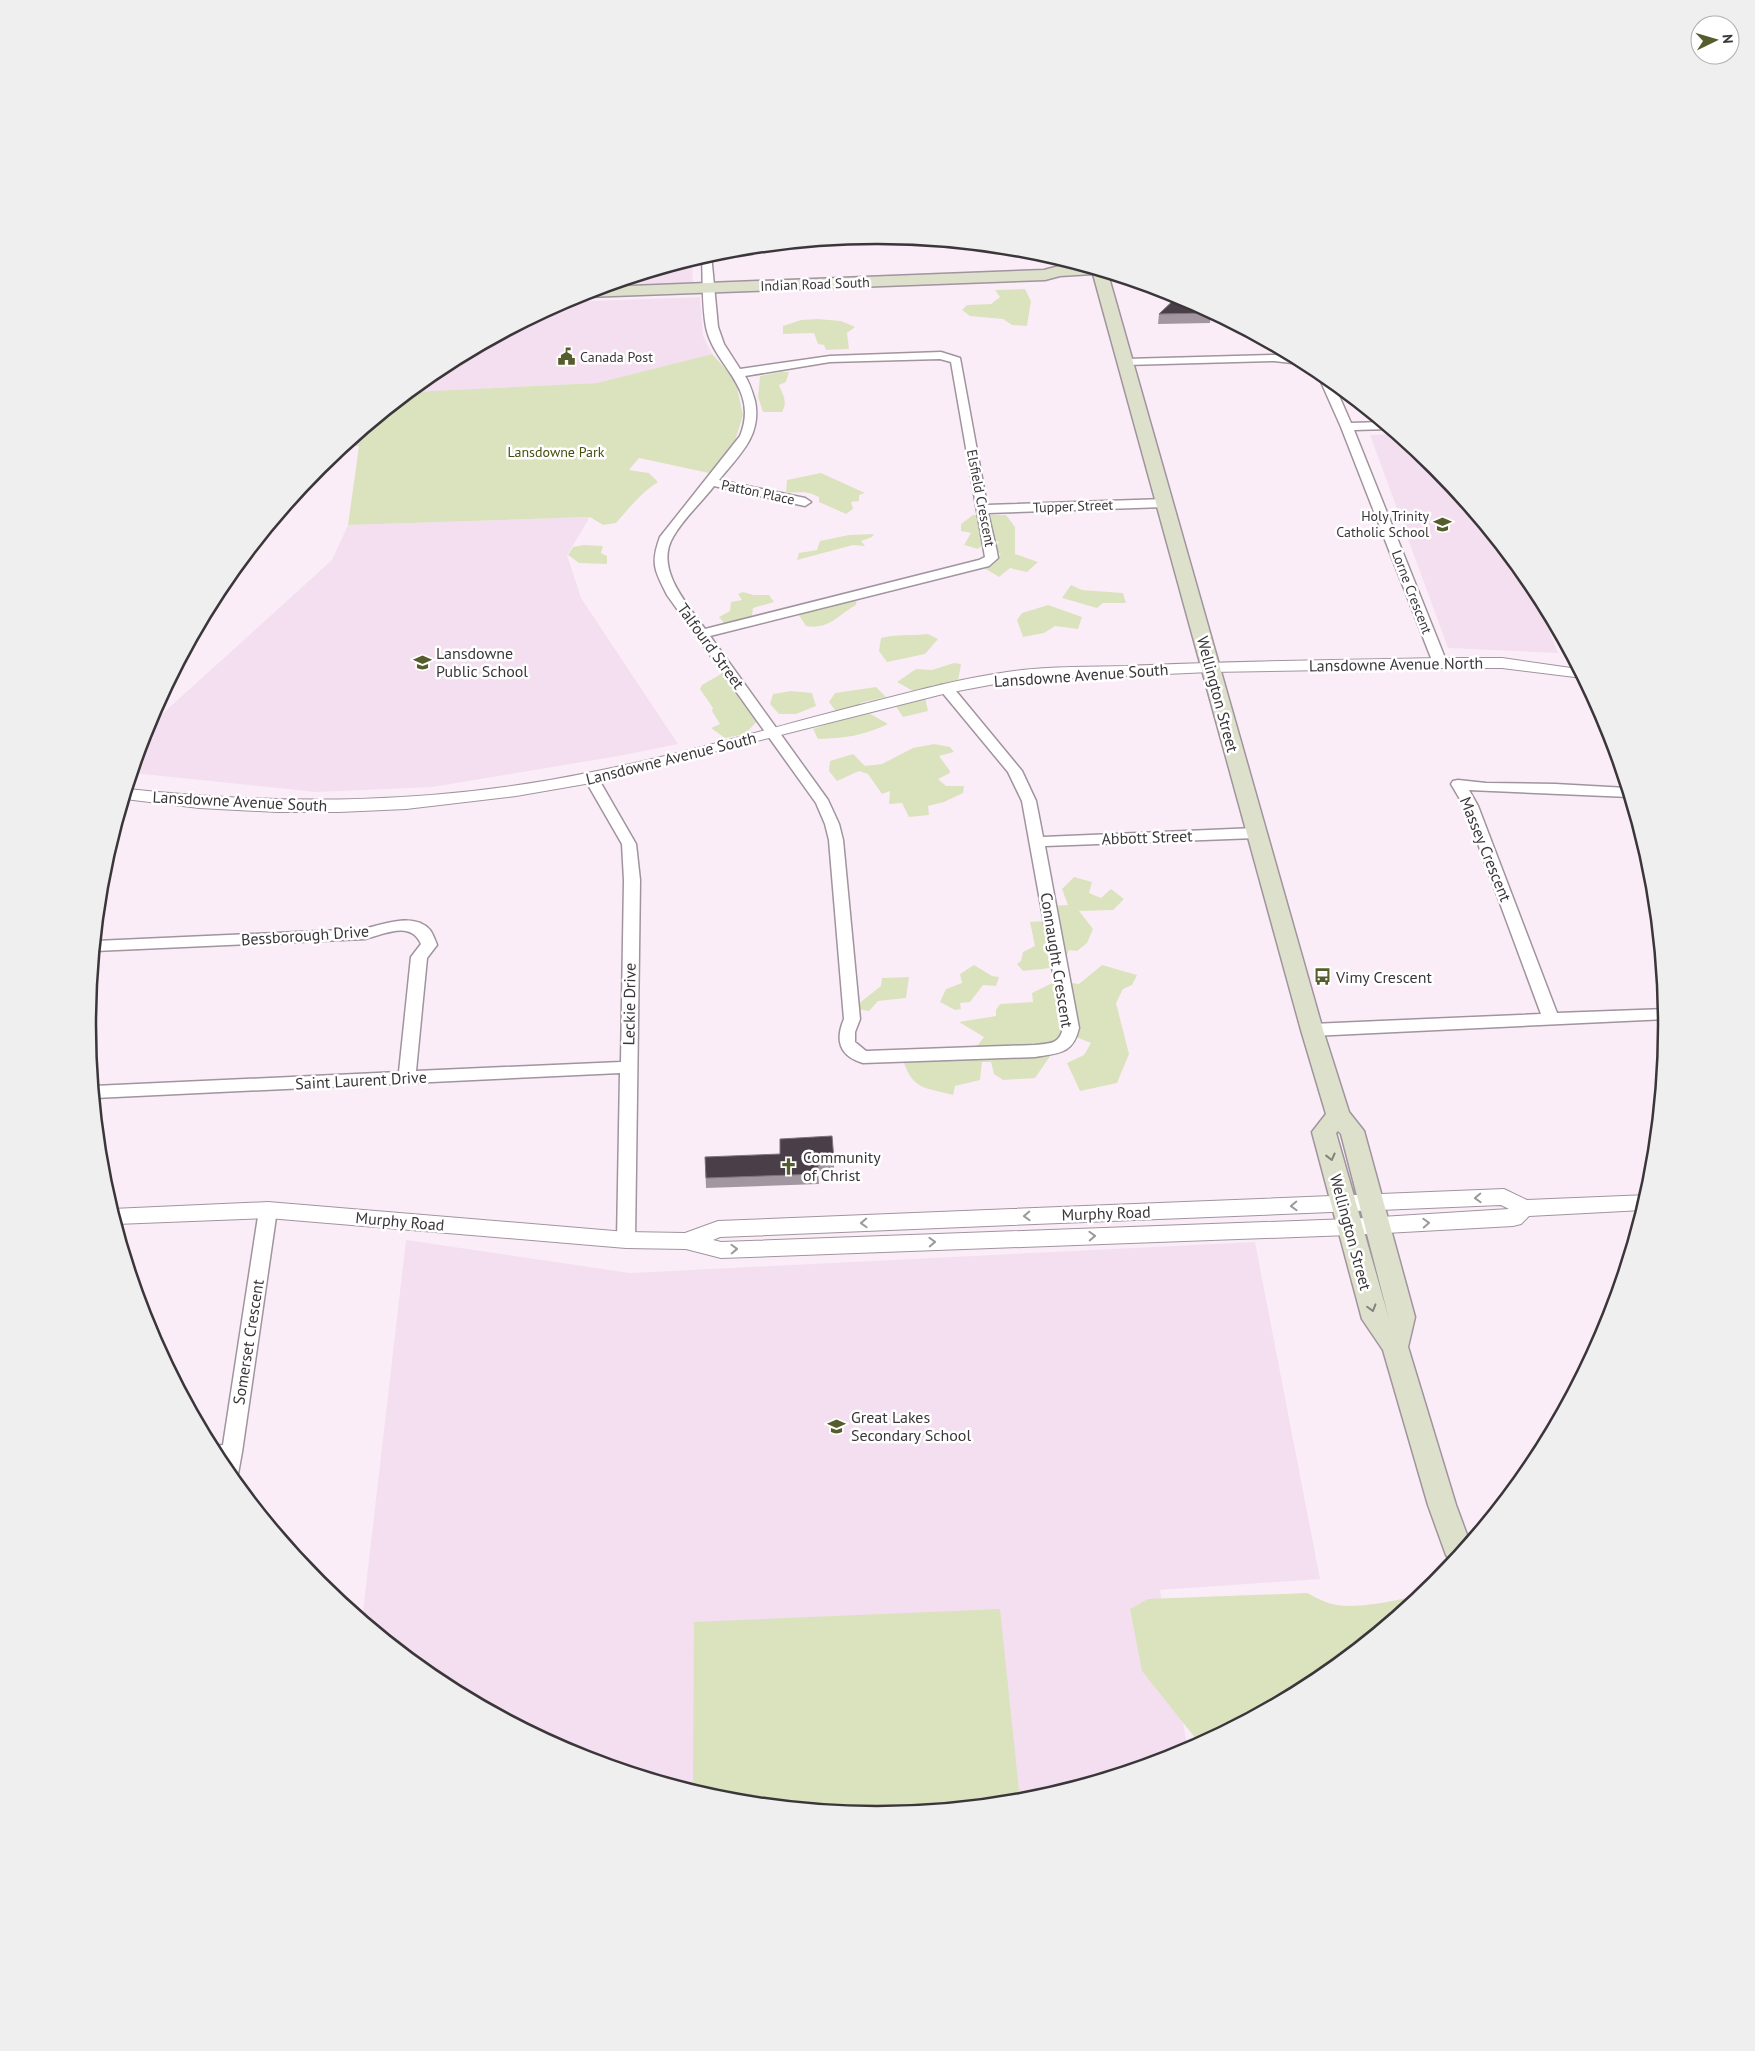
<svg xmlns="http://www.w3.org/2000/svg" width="1755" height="2051" viewBox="0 0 1755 2051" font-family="'PT Sans',sans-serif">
	<rect width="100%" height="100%" fill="#fbedf8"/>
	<!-- built -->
	<g fill="#f3dff0">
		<path d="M692,260L693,284L601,288Z"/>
		<path d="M700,297L703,336L712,354L597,383L411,392L439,368L563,302Z"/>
		<path d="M1396,434L1436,467L1530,581L1558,653L1448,648L1370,435Z"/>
		<path d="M590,517L567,555L581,598L678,744L624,755L433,787L316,792L133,773L150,725L332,560L348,525Z"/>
		<path d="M406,1240L630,1273L1255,1242L1320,1579L1160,1590L1188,1751L1180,1755L1031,1800L877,1815L723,1800L575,1755L438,1682L362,1620Z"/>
	</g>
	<!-- green -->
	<g fill="#dbe3be">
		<path d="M1025,289L1031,301L1027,326L1012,325L1003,319L970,316L962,310L967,305L991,304L1000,297L995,290Z"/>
		<path d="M817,319L841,321L855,327L847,333L849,349L826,350L824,345L818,344L814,333L783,334V326L801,320Z"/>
		<path d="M712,354L732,376L737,388L743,415L735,441L709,473L639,458L629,470L649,473L658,482C641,493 629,508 616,523L603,525L590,517L348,525L359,446H344L411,392L597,383Z"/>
		<path d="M781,372H789L786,382L779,385C783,395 788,402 782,412H763L758,397L760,376Z"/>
		<path d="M821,473L865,493L859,495V501L851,502L853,509L846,514L819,502V497C803,489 802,494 786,492L787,480Z"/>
		<path d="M973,515H1006L1015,527V554L1038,562L1027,572L1010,568L999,577L981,566L990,563L1001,554L995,551V547L999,542L989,538L978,549L964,545L971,533L961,531V524Z"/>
		<path d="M874,534L872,537L861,541L865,546L853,545L797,560L799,553L817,550L820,541L849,535Z"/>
		<path d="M583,545L603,546L601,553L607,556V564L579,563L568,555L573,547Z"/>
		<path d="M1071,585L1082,590L1123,593L1126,603H1103L1097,608L1062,598Z"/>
		<path d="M743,592L754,595H769L774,602L753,608L752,616L724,623L719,617L730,611L731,602L742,600L738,594Z"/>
		<path d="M857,597L856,605C838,615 829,630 806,626L797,612Z"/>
		<path d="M1048,605L1082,617L1078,629L1055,626L1044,633L1023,637L1017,620L1022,613Z"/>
		<path d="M928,634L938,639L925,654L887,662L879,651L881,638C895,634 912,636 928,634Z"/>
		<path d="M954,663L961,664L958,681L924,692L928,711L903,717L895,705L913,691L897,682L916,669L932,670Z"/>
		<path d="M728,670L761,717L745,734L725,738L711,728L720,724L712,711L713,708L700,689L702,685Z"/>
		<path d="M876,687L886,697L860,703L869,713L888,724C862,736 846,738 818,739L813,729L842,719L829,702L835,693Z"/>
		<path d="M791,691L812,693L816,706L796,714H779L770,704L773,694Z"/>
		<path d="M934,744L950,747L954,752L939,756L950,771V773L938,779L946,786H964L963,793L944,802L928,806L929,815L909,817L902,803L889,804L890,791L882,794L868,774L859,771L837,781L829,771L830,761L853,754L865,766L882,764L913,748Z"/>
		<path d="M1074,877L1092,882L1089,893L1101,898L1111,889L1124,899L1113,910L1079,911L1093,929L1087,943L1077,951L1069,950C1062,972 1042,968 1023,971L1017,964L1021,961L1023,952L1035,946L1030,922L1044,921L1045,906L1068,905L1062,889Z"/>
		<path d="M974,965L992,976L999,977L996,986L983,985L970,1002L960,1003L961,1009L955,1010L940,1002L946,989L962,983L960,974Z"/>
		<path d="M1102,965L1137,975L1132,985L1123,989L1116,1003L1129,1054L1117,1083L1080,1091L1067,1063L1084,1055L1091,1043L1066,1033L1035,1078L1003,1080L994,1074L991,1062H982L980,1080L955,1086L953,1095C923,1087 912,1090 902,1057L968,1058L984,1037L959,1022L996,1016V1010L1000,1004L1033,1002L1032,993L1056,981L1079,984Z"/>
		<path d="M909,977L906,998L878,1001L869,1011L858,1009L857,1005L881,986L882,978Z"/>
		<path d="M1307,1593C1315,1597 1324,1602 1332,1604C1356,1610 1401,1600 1425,1593L1316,1683L1200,1744L1142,1671L1130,1609L1148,1599Z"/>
		<path d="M1000,1609L1020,1800L816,1809L723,1800L693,1791L694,1622Z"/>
	</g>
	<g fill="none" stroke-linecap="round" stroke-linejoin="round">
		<defs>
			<g id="minor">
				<path d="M711,254L718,327L724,344L740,369L830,356L941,352L960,358L987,505L1165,499L1171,503L1165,507L988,513L997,552L998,558L989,566L710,636L828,800L839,824L843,840L860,1019L855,1032V1042L866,1051L1035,1045C1050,1043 1059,1045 1063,1028L1022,801L1008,772L941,691L939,688L941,685H951L1022,771L1036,801L1043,837L1256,828L1261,830L1263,833L1261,836L1256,838L1045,846L1079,1028C1073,1054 1059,1053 1035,1057L863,1063C839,1056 835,1040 844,1019L829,840L825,824L816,803L667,595C655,571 650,564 660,537L740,436C760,387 714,367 706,327C702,305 703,280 702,257ZM940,359L951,362L985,557L979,560L705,629C688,605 654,569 673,537C683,519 701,503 714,486L805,506L811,502L805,498L719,480C739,455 762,436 755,401C752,391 750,384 745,376L830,362Z"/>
				<path d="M1274,355L1294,356L1317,369L1333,382L1351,423L1382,422L1390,429L1354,430L1447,663L1445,666L1440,667L1433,663L1341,427L1321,382L1304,367L1292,363L1274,361L1126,365L1120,362L1126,359Z"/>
				<path d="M591,774L596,775L598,778L636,844L640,880L635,1240L632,1245L626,1247L620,1245L617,1240L620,1073L95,1098L94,1086L399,1072L411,957L421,944C411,920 384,934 365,939L95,951L96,941L364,929C383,924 415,912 430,930C433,934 435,940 437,945L427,958L416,1071L621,1062L624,880L622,844L584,778L586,775Z"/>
				<path d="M1458,780L1486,783L1555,784L1627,788L1629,797L1469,790L1478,806L1557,1013L1666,1009L1667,1019L1312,1036L1306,1034L1304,1030L1306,1026L1312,1024L1541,1014L1464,806L1451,784L1453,781Z"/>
				<path d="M268,1204L274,1205L277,1210L242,1452L238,1474L233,1480L220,1464V1460H219L211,1446L223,1445L259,1210L262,1205Z"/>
			</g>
			<g id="tertiary">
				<path d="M1440,658H1502L1578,669L1583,678L1502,668H1440L1210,672L1011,681L947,693L591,783L516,796L406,809L339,812H277L199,808L125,799L128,789C285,806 437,804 592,772C684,754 774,727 864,704C911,692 958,679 1007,672C1044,666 1088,667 1127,666C1231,661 1336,660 1440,658Z"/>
				<path d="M1504,1189L1527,1200L1648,1195L1643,1210L1529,1216L1521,1224L1513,1226L1349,1235L721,1258L686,1249L626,1248L268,1218L116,1224L112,1209L268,1202L626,1232L685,1233L718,1221ZM1501,1205L1509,1209L1349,1219L721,1242L713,1240L720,1237Z"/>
			</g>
			<path id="secondary" d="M1080,265L1108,274L1323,1030L1349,1112L1364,1131L1415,1317L1408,1347L1456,1505L1470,1543L1453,1564L1446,1555L1428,1505L1383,1350L1362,1319L1312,1132L1326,1114L1301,1030L1093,274L1060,276L1045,280L586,297L580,294L605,287L1044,270L1059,266ZM1338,1131L1341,1134L1389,1319L1336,1133Z"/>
		</defs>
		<!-- minor casing -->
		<use href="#minor" stroke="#a0949e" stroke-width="3"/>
		<!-- tertiary casing -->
		<use href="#tertiary" stroke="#a0949e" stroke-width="2"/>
		<!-- secondary casing -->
		<use href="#secondary" stroke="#a0949e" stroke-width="3"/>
		<!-- minor -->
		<use href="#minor" fill="#fff" fill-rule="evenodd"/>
		<!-- tertiary -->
		<use href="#tertiary" fill="#fff" fill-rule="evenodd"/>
		<!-- secondary -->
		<use href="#secondary" fill="#dde1cb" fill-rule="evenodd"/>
	</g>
	<!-- wall -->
	<g fill="#a296a0">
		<path d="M1211,313L1210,323L1158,324L1159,314Z"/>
		<path d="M705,1157L834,1160V1171H818L819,1184L706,1188Z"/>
	</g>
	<!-- building -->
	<g fill="#4a3f48" stroke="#7f737d">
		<path d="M1179,295L1211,312V313L1159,314Z"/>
		<path d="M832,1136L834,1160L818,1161V1174L706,1178L705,1157L780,1154V1139Z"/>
	</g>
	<!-- one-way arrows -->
	<defs><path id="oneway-chevron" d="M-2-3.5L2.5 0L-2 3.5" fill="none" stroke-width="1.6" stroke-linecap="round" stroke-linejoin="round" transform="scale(1.25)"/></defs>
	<g stroke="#84837b">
		<use href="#oneway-chevron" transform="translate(1331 1157) rotate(76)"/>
		<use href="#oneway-chevron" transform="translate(1372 1308) rotate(74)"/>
	</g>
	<g stroke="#9d9a9c">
		<use href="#oneway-chevron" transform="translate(1478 1198) rotate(178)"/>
		<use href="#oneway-chevron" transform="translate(1294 1206) rotate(178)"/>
		<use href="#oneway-chevron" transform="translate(1027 1216) rotate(178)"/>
		<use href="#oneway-chevron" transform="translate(864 1223) rotate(178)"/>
		<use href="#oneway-chevron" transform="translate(1426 1223) rotate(-3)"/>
		<use href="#oneway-chevron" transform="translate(1092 1236) rotate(-2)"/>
		<use href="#oneway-chevron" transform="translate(932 1242) rotate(-2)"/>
		<use href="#oneway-chevron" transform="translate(734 1249) rotate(-2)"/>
	</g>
	<!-- icons -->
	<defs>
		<symbol id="civic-bare" viewBox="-9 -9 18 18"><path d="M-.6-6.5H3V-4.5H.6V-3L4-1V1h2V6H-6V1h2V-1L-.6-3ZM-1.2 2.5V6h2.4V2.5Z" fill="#555d2c" stroke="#fff" stroke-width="2.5" paint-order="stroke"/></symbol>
		<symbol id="school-bare" viewBox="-9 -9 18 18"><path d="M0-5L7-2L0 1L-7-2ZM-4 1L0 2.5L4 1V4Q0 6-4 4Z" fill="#555d2c" stroke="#fff" stroke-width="2.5" paint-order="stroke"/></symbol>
		<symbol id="bus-bare" viewBox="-9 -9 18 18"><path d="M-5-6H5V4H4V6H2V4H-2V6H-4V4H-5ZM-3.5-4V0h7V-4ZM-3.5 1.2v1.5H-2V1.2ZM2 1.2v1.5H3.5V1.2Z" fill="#555d2c" stroke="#fff" stroke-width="2.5" paint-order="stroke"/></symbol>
		<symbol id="church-bare" viewBox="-9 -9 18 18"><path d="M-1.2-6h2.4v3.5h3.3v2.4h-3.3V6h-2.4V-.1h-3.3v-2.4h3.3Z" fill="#555d2c" stroke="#fff" stroke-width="2.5" paint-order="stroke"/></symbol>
	</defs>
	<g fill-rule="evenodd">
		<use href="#civic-bare" x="554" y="344" width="25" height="25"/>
		<use href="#school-bare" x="1430" y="512" width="25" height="25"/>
		<use href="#school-bare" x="410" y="650" width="25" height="25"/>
		<use href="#bus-bare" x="1310" y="964" width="25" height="25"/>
		<use href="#church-bare" x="776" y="1154" width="25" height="25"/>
		<use href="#school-bare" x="824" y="1414" width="25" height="25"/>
	</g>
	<g text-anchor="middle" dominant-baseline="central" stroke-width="5" stroke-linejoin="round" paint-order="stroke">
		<!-- far-street labels -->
		<g font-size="14" fill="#3b363a" stroke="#fff">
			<text transform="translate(815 284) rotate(-2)">Indian Road South</text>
			<text transform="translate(758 492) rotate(12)">Patton Place</text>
			<text transform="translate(981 498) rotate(79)">Elsfield Crescent</text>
			<text transform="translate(1073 506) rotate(-2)">Tupper Street</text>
			<text transform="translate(1412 592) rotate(69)">Lorne Crescent</text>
		</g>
		<!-- far-poi labels -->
		<g font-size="14" fill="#3b363a" stroke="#fff" text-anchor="start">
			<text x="580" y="357">Canada Post</text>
			<text x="1429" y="516" text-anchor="end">Holy Trinity<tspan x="1429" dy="16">Catholic School</tspan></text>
		</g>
		<!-- far-park labels -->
		<g font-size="14" fill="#464f0c" stroke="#fff">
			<text x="556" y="452">Lansdowne Park</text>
		</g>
		<!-- street labels -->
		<g font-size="16" fill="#3b363a" stroke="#fff">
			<text transform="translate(711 646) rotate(54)">Talfourd Street</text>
			<text transform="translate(1396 664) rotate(-1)">Lansdowne Avenue North</text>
			<text transform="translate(1081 675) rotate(-4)">Lansdowne Avenue South</text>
			<text transform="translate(1218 694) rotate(75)">Wellington Street</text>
			<text transform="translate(671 758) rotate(-14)">Lansdowne Avenue South</text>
			<text transform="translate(240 801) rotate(3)">Lansdowne Avenue South</text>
			<text transform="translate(1147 837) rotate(-2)">Abbott Street</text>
			<text transform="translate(1486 849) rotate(68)">Massey Crescent</text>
			<text transform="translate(305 935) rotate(-4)">Bessborough Drive</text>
			<text transform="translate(1057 960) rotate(81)">Connaught Crescent</text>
			<text transform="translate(629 1004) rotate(-89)">Leckie Drive</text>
			<text transform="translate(361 1080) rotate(-3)">Saint Laurent Drive</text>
			<text transform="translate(1106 1213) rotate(-2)">Murphy Road</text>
			<text transform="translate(400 1221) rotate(5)">Murphy Road</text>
			<text transform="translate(1351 1232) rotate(75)">Wellington Street</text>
			<text transform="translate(248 1342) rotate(-81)">Somerset Crescent</text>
		</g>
		<!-- poi labels -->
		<g font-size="16" fill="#3b363a" stroke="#fff" text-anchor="start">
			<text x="436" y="653">Lansdowne<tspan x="436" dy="18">Public School</tspan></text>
			<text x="1336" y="977">Vimy Crescent</text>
			<text x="803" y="1157">Community<tspan x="803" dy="18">of Christ</tspan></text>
			<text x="851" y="1417">Great Lakes<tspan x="851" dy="18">Secondary School</tspan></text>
		</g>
	</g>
	<!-- crop -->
	<path d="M0 0H1755V2051H0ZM96 1025a781 781 0 1 1 1562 0a781 781 0 1 1-1562 0Z" fill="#efefef" fill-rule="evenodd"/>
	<path fill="none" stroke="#3b363a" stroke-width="2.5" d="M96 1025a781 781 0 1 1 1562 0a781 781 0 1 1-1562 0Z"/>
	<!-- north arrow -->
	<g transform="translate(1715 40) rotate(85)"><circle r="24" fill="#ffffff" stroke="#b1afb0"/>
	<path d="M0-4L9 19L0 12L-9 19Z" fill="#555d2c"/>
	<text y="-8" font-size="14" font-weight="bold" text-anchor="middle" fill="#3b363a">N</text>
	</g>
</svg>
